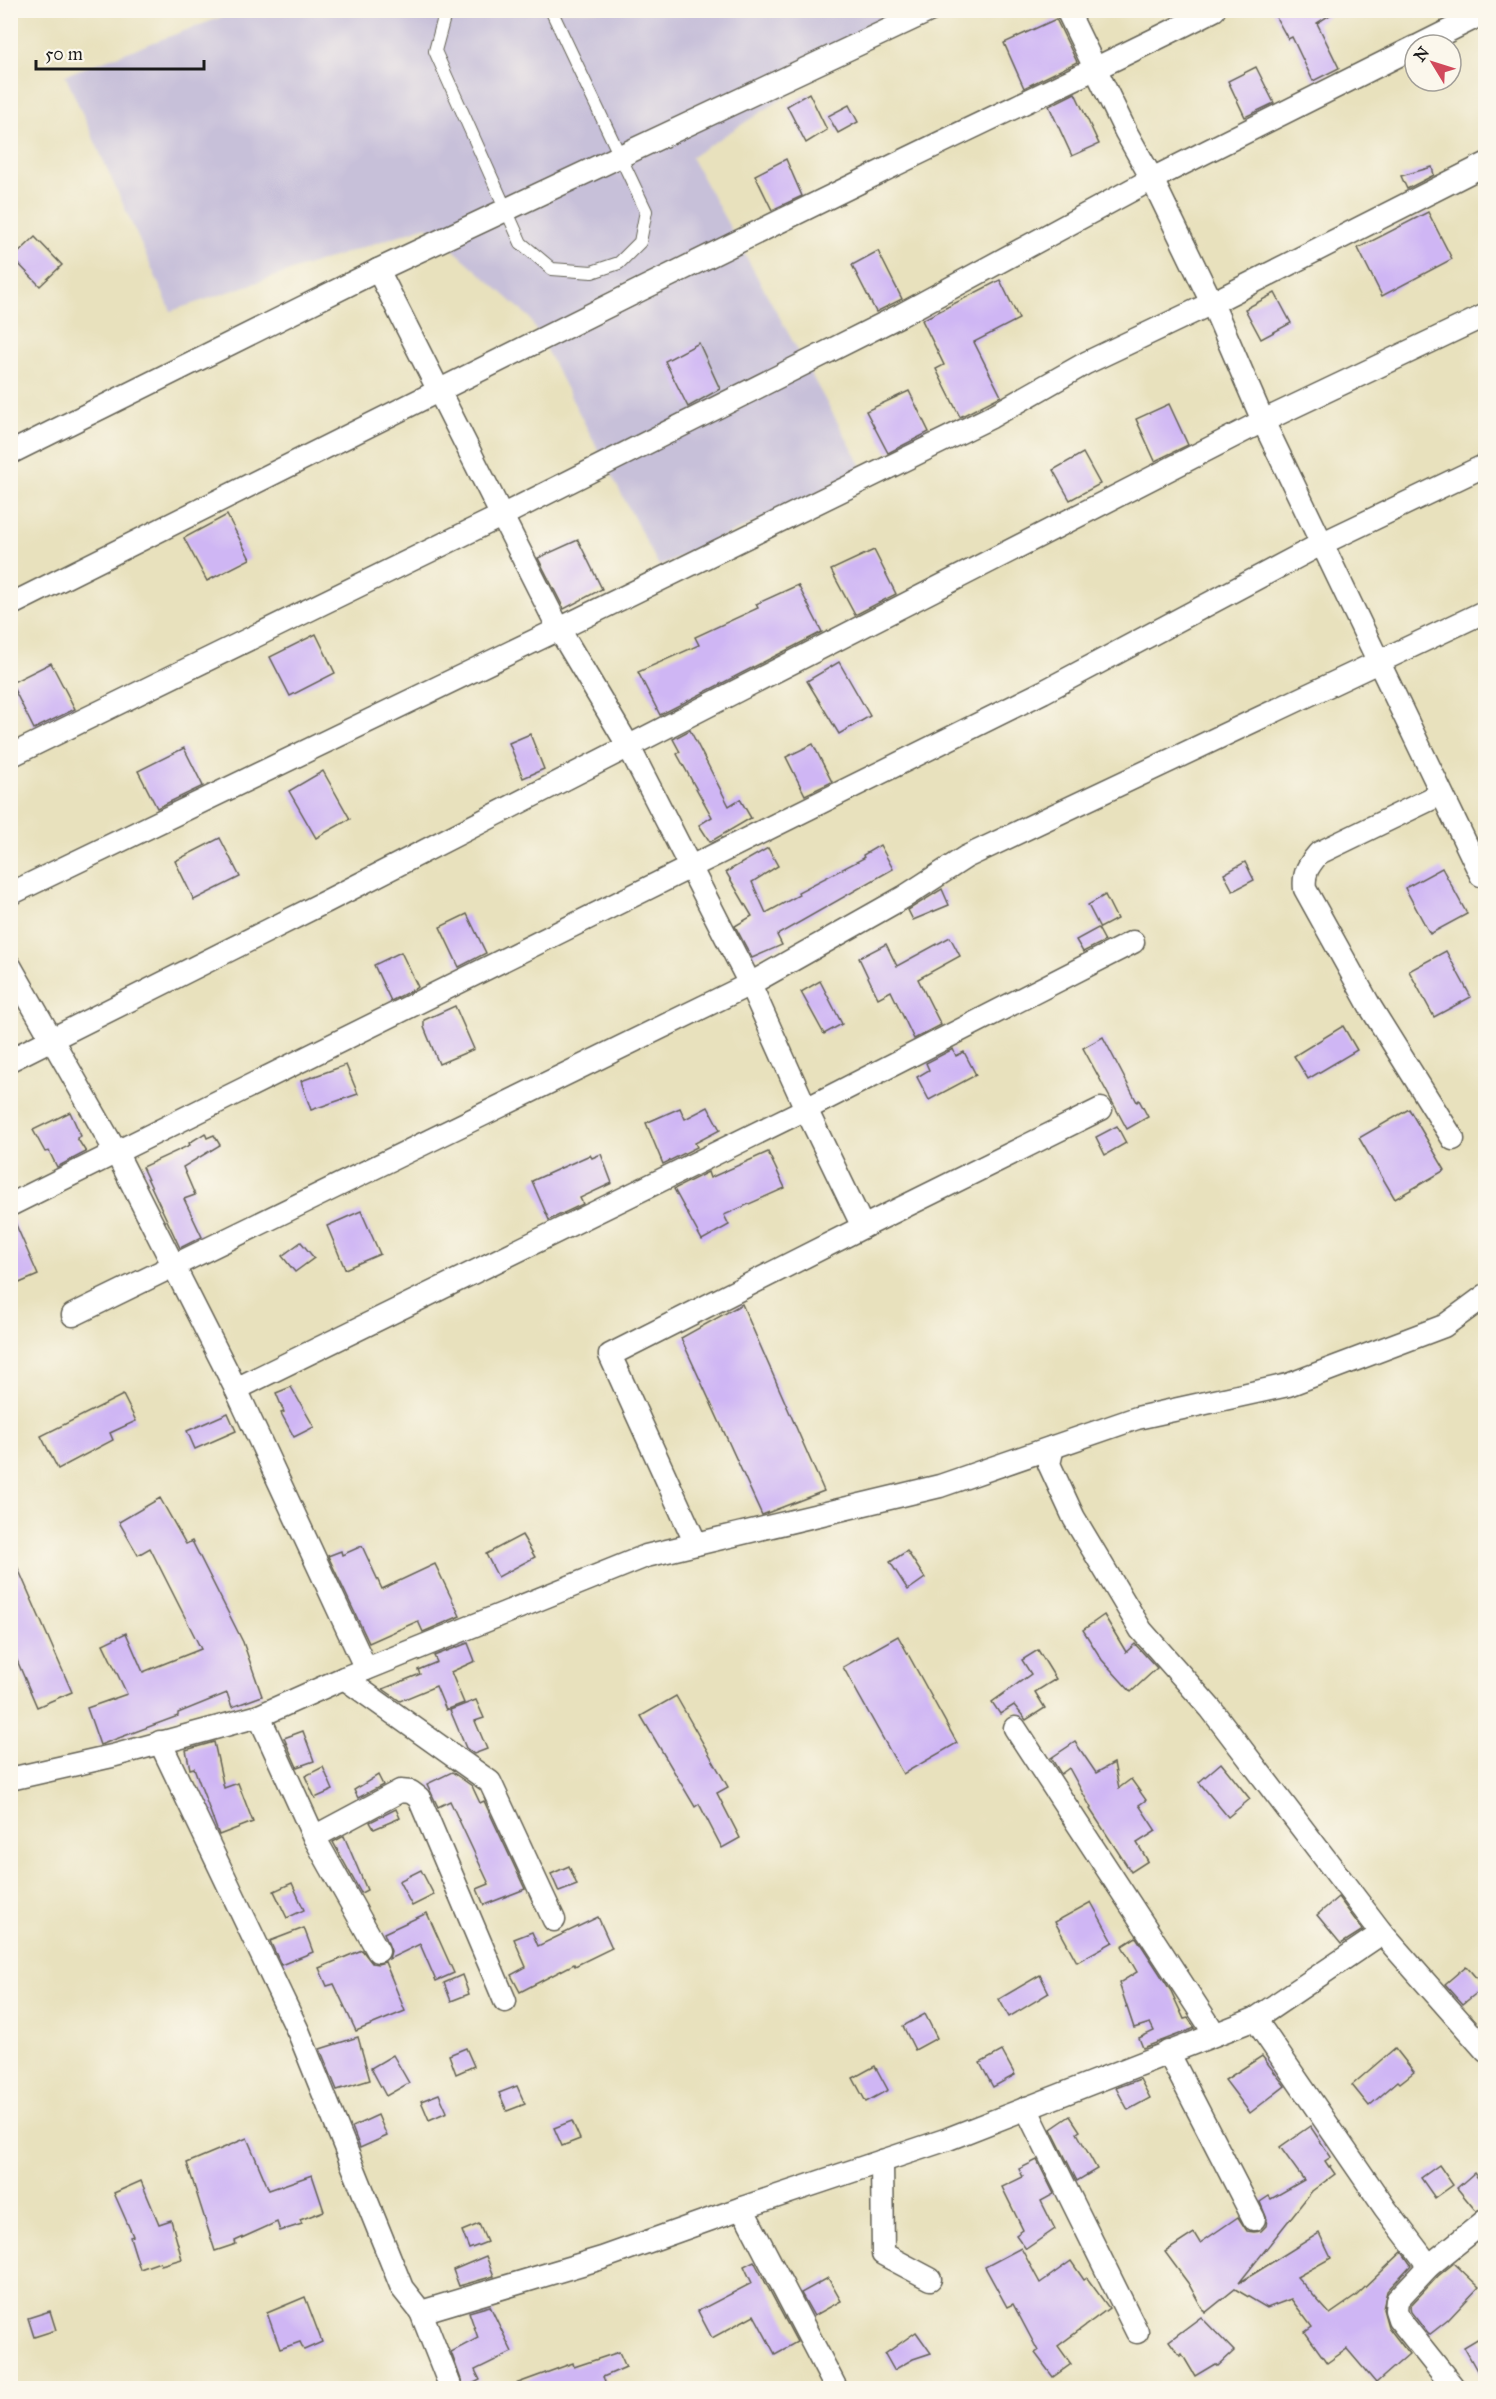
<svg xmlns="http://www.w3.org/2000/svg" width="1496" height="2399" viewBox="0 0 1496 2399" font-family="'IM FELL Great Primer',serif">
	<rect width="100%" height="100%" fill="#fbf7ec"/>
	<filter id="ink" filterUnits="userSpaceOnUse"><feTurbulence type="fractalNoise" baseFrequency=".0167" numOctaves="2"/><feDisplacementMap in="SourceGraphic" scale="12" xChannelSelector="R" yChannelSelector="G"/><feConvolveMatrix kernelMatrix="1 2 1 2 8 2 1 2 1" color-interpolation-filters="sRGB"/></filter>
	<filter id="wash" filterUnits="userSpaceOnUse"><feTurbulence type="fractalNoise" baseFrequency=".008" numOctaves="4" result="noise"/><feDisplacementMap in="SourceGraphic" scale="24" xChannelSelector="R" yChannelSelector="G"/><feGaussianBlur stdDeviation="1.35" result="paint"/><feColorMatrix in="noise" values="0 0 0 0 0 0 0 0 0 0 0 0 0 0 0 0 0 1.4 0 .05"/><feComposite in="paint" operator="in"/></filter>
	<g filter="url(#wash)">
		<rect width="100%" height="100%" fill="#e8e1bd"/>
		<!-- industrial -->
		<path fill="#c7c0d9" d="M238,11H920L691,157L865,472L659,566L529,317L427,226L171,311L65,75Z"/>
		<g id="blocks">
			<!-- building -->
			<g fill="#cfb6f4">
				<path d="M1272,10H1338L1317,23L1339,68L1313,81L1292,37L1288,39Z"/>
				<path d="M1056,19L1077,62L1024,88L1004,43Z"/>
				<path d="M1256,67L1274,103L1245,117L1228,81Z"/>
				<path d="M809,93L827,130L806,143L787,106Z"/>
				<path d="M1075,93L1099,144L1072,156L1049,106Z"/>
				<path d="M849,105L858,122L838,133L828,116Z"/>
				<path d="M786,159L802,196L772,210L755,175Z"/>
				<path d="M1432,167L1434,175L1407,189L1401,176Z"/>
				<path d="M1428,212L1452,259L1382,296L1358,248Z"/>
				<path d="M35,237L62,265L40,286L13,258Z"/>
				<path d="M878,251L902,299L876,312L852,265Z"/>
				<path d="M1000,280L1019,319L974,342L1001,396L960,417L936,369L944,365L922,320Z"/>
				<path d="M1275,293L1291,323L1261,339L1245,309Z"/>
				<path d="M699,343L720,389L688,407L665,361Z"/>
				<path d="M909,391L929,432L888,453L866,411Z"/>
				<path d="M1169,404L1188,445L1155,461L1136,419Z"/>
				<path d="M1083,453L1100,484L1070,500L1053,470Z"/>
				<path d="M227,515L250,559L207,581L184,538Z"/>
				<path d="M578,540L602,589L564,609L538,558Z"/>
				<path d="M874,550L896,594L855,615L831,570Z"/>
				<path d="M798,585L822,632L660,715L638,672L699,645L695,637L758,608L756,604Z"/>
				<path d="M316,634L335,673L290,696L270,657Z"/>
				<path d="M839,662L870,716L839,734L807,681Z"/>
				<path d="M51,663L75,709L34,729L11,683Z"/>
				<path d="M690,730L729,806L740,799L751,818L710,842L699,825L712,817L677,754L680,752L673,739Z"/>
				<path d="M530,734L544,769L523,778L509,743Z"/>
				<path d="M813,744L832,782L805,795L786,757Z"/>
				<path d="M184,748L203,786L157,808L138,771Z"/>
				<path d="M323,771L350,819L316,838L289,791Z"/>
				<path d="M220,838L240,877L194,900L175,861Z"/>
				<path d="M880,845L893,869L777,935L782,945L752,958L735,926L752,916L726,872L768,848L778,866L752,882L766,913L799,895L798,892L864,858L863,855Z"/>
				<path d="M1245,862L1254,880L1233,891L1224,874Z"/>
				<path d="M1442,868L1467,914L1430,934L1405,888Z"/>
				<path d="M942,889L949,905L913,920L908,910Z"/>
				<path d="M1105,895L1117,919L1100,928L1088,905Z"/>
				<path d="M467,914L486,953L459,967L440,927Z"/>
				<path d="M1098,928L1105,941L1083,952L1076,940Z"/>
				<path d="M950,937L960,956L918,979L941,1025L914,1039L891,991L878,998L859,958L886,944L897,966Z"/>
				<path d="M1446,951L1471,997L1434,1017L1409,971Z"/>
				<path d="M401,952L418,987L391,1001L374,965Z"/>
				<path d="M820,981L842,1024L824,1034L801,992Z"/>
				<path d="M455,1006L474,1049L439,1064L424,1027V1020Z"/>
				<path d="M1343,1026L1357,1050L1308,1079L1294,1056Z"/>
				<path d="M1103,1037L1137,1102L1139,1100L1148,1117L1127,1129L1083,1048Z"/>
				<path d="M953,1049L956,1056L964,1052L976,1075L929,1100L917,1077L929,1070L926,1063Z"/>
				<path d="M346,1065L358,1094L311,1110L301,1081Z"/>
				<path d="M708,1107L720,1130L695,1143L697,1147L663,1164L646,1123L680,1108L685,1119Z"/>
				<path d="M1409,1109L1445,1170L1395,1199L1359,1138Z"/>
				<path d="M70,1112L81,1136L77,1138L86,1152L57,1167L49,1151L45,1152L33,1130Z"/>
				<path d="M1117,1126L1126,1143L1105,1155L1096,1137Z"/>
				<path d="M205,1133L207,1138L214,1135L220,1145L183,1167L195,1195L184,1199L202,1237L180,1248L142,1167L190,1145L189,1143Z"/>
				<path d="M768,1152L785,1188L724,1215L729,1225L702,1240L674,1189L708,1172L710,1178Z"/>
				<path d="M601,1154L612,1183L580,1198L583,1204L549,1220L532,1181L590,1155L592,1158Z"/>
				<path d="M361,1211L380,1254L345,1269L327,1226Z"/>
				<path d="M10,1218H13L38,1275L10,1287Z"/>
				<path d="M301,1242L314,1258L295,1272L282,1256Z"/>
				<path d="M742,1304L824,1491L762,1515L681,1338Z"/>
				<path d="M291,1387L314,1427L294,1437L281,1413L284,1412L276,1393Z"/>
				<path d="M123,1395L136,1421L110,1433L113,1440L58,1469L41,1436Z"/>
				<path d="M228,1413L236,1431L195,1449L187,1431Z"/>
				<path d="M160,1498L186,1544L192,1541L243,1642L262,1696L232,1707L227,1693L178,1713V1716L100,1745L87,1708L127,1694L103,1644L126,1633L143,1672L201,1649L150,1548L138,1555L119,1522Z"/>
				<path d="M522,1535L535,1557L498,1577L486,1554Z"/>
				<path d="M362,1546L382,1589L435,1564L460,1616L423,1632L418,1621L369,1643L328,1556L341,1551L342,1555Z"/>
				<path d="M10,1550L72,1692L37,1707L10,1644Z"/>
				<path d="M907,1551L925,1578L908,1590L890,1562Z"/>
				<path d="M1104,1615L1126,1652L1135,1644L1157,1668L1131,1692L1102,1660L1083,1630Z"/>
				<path d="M898,1636L957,1743L903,1774L843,1667Z"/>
				<path d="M468,1643L475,1661L451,1672L464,1703L446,1710L436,1686L400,1701L383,1689L420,1674L418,1670L437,1662L434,1656Z"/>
				<path d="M1038,1650L1056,1679L1035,1692L1045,1708L1026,1720L1014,1705L1000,1714L992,1702L1031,1674L1022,1660Z"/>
				<path d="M676,1696L728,1787L717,1793L740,1838L722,1848L699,1804L695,1807L641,1716Z"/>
				<path d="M476,1700L484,1718L475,1721L487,1749L474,1754L466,1748L450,1710Z"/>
				<path d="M303,1731L314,1761L297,1767L284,1738Z"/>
				<path d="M214,1742L224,1788L238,1783L253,1822L219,1835L194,1768L190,1769L186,1750Z"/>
				<path d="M1075,1742L1096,1773L1114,1763L1119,1788L1131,1779L1146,1800L1139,1805L1156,1831L1137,1843L1148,1861L1131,1872L1090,1809L1091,1808L1069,1768L1061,1774L1051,1758Z"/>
				<path d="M1221,1763L1250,1799L1228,1817L1199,1782Z"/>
				<path d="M323,1767L333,1790L315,1798L305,1776Z"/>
				<path d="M452,1772L472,1786L480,1803L484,1801L525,1889L484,1905L477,1889L489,1884L450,1801L438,1807L427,1784Z"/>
				<path d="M378,1775L383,1785L358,1798L354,1790Z"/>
				<path d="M396,1809L400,1818L374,1829L370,1822Z"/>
				<path d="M344,1836L367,1890L361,1893L333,1842Z"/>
				<path d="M569,1866L577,1885L559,1892L551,1874Z"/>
				<path d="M421,1870L434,1895L412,1906L399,1881Z"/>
				<path d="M292,1883L304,1910L287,1918L274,1891Z"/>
				<path d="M1338,1897L1363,1930L1341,1944L1317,1915Z"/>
				<path d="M1091,1902L1113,1942L1077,1962L1055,1922Z"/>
				<path d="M427,1913L454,1973L436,1981L420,1944L389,1959L391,1951L384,1933Z"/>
				<path d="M598,1917L612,1948L575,1966L574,1964L520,1992L511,1975L526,1967L514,1939L532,1932L538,1946Z"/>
				<path d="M304,1928L313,1952L281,1965L270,1941Z"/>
				<path d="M1136,1937L1171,1991L1184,2019L1188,2018L1195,2028L1143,2048L1139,2038L1154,2031L1150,2023L1134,2028L1119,1983L1137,1972L1122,1946Z"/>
				<path d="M362,1950L372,1963L378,1964L385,1962L405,2011L356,2031L334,1984L327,1986L319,1968Z"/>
				<path d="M1466,1966L1484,1987L1463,2004L1445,1984Z"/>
				<path d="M462,1975L469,1994L451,2001L444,1983Z"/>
				<path d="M1040,1975L1049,1993L1009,2017L999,1999Z"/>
				<path d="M925,2014L937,2038L915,2050L903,2026Z"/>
				<path d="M358,2037L370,2080L337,2090L320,2049Z"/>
				<path d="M466,2048L474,2066L456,2074L449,2055Z"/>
				<path d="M1395,2048L1414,2072L1400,2083L1398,2081L1369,2106L1352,2085Z"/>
				<path d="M1002,2051L1015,2075L993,2087L980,2063Z"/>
				<path d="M393,2055L409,2083L386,2096L371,2068Z"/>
				<path d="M1262,2056L1285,2086L1250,2113L1225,2080Z"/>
				<path d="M875,2066L888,2090L866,2102L853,2078Z"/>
				<path d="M1140,2079L1150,2098L1128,2110L1116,2088Z"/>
				<path d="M517,2086L525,2104L507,2111L499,2093Z"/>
				<path d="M439,2094L447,2112L429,2120L421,2101Z"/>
				<path d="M378,2115L387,2136L360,2148L352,2127Z"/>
				<path d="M1070,2116L1080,2131L1077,2133L1097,2169L1077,2181L1051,2129Z"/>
				<path d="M572,2121L580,2139L562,2146L554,2128Z"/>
				<path d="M1310,2126L1331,2157L1325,2161L1329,2167L1331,2165L1330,2167L1335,2174L1312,2191L1239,2283L1319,2233L1331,2258L1297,2277L1330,2314L1356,2296L1402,2252L1411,2265L1387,2291L1383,2309L1388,2327L1409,2354L1376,2383L1347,2349L1327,2363L1305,2332L1312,2327L1291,2299L1267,2308L1235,2289L1205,2313L1188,2283L1165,2252L1194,2233L1200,2243L1238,2217L1247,2231L1254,2232L1261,2231L1266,2226L1267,2219L1260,2202L1269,2196L1271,2199L1304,2180L1280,2147Z"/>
				<path d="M247,2138L269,2190L312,2175L324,2211L300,2220L302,2224L280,2231L277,2222L235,2241L236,2244L215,2251L187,2163Z"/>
				<path d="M1037,2160L1054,2194L1041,2201L1055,2229L1026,2249L1016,2235L1023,2230L1002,2187L1023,2177L1019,2169Z"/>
				<path d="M1439,2165L1453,2185L1435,2198L1421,2178Z"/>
				<path d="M1474,2173L1485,2187V2207L1476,2211L1457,2188Z"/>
				<path d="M141,2181L159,2224L171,2220L182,2259L161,2265L160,2262L140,2269L130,2237L133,2236L114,2193Z"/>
				<path d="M479,2224L487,2242L469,2249L462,2231Z"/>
				<path d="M1021,2248L1040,2283L1071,2261L1084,2280L1087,2278L1109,2308L1058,2346L1071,2364L1053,2377L1035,2353L1038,2351L1013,2304L1007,2307L985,2267Z"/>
				<path d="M486,2256L494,2276L459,2286L453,2270Z"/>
				<path d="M754,2261L797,2342L775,2354L754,2315L712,2338L698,2311L752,2283L744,2266Z"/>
				<path d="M1454,2263L1479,2287L1448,2320L1429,2335L1411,2312L1410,2306L1438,2276Z"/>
				<path d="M828,2278L841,2301L814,2316L801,2293Z"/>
				<path d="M305,2297L322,2342L304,2350L300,2342L280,2349L267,2313Z"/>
				<path d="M490,2306L512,2352L475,2370L480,2380L464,2388L451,2352L478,2338L469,2312Z"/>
				<path d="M50,2311L56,2330L34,2337L28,2318Z"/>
				<path d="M1201,2317L1234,2351L1218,2366L1215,2364L1195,2376L1182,2354L1180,2356L1169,2341Z"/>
				<path d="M916,2332L931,2353L913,2359L894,2370L885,2354Z"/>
				<path d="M1479,2338L1485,2349V2385L1464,2347Z"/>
				<path d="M619,2352L626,2367L603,2377L608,2388H511L510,2386L573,2363L574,2367Z"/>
			</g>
		</g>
	</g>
	<g filter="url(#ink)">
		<use href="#blocks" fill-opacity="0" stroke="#636154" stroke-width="1.5"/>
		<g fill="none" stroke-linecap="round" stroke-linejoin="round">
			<defs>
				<path id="service" d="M446,10L435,51L521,243L552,269L592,272L619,263L640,242L646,211L551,10"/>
				<g id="minor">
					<path d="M1067,10L1126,132L1152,179L1415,47"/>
					<path d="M1420,45L1486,12"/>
					<path d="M378,270L559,629L991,417L1086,363L1212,303L1486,164"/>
					<path d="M10,453L378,270L931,10"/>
					<path d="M10,605C294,462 577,320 862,181C979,123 1098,69 1214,10"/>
					<path d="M10,756L503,515L901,315L1152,179L1212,303L1263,421L1481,875"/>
					<path d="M1441,794L1319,853C1309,865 1303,872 1305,889L1371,1008L1453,1139"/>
					<path d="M10,894L559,629L629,747L750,984L806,1109L863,1227L610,1355L696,1544"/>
					<path d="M10,966L116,1152L236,1389"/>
					<path d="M10,1060L327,901L1263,421L1486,315"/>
					<path d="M10,1205L1043,692L1323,543L1486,465"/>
					<path d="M863,1227L1101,1109"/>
					<path d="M73,1315L750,984L904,897L966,857L1486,611"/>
					<path d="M1053,1447L1049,1464L1074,1518L1141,1630L1211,1709L1382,1933L1486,2051"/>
					<path d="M366,1669L236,1389L806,1109L1133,942"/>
					<path d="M344,1678L490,1782L554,1920"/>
					<path d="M259,1716L314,1837L378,1951"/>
					<path d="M1015,1728L1215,2034"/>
					<path d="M160,1742L299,2033L402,2288L421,2312L451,2388"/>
					<path d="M10,1779L112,1756L259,1716L344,1678L646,1556L940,1486L1137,1418L1288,1385L1444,1326L1486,1295"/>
					<path d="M314,1837L400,1791L411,1792L419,1798L505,2001"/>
					<path d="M1255,2019L1385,2208L1429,2266"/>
					<path d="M1168,2052L1254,2219"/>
					<path d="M1026,2108L1137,2332"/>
					<path d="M882,2161L883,2254L930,2279"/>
					<path d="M742,2208L948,2139L1255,2019L1382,1933"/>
					<path d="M421,2312L602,2258L742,2208L836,2388"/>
					<path d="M1454,2388L1399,2319L1396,2310L1397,2300L1429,2266L1486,2220"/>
				</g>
			</defs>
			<!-- service casing -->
			<use href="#service" stroke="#636154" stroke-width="14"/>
			<!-- minor casing -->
			<use href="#minor" stroke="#636154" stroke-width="25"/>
			<!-- service -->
			<use href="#service" stroke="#fff" stroke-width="12"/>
			<!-- minor -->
			<use href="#minor" stroke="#fff" stroke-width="22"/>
		</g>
	</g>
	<!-- margin -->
	<rect width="1496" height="2399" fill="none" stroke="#fbf7ec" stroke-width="36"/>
	<!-- north arrow -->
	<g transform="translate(1433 63) rotate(308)"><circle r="28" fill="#fbf7ec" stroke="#a29f99" stroke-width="1.5"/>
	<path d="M0-4.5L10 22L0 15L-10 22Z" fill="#d1495b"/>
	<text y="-9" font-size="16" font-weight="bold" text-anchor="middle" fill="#1c1c1c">N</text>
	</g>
	<!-- scale -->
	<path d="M36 60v9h168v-9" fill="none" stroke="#1c1c1c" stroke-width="3"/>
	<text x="45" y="60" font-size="18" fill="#1c1c1c" stroke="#fbf7ec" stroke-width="4.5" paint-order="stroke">50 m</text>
</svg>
